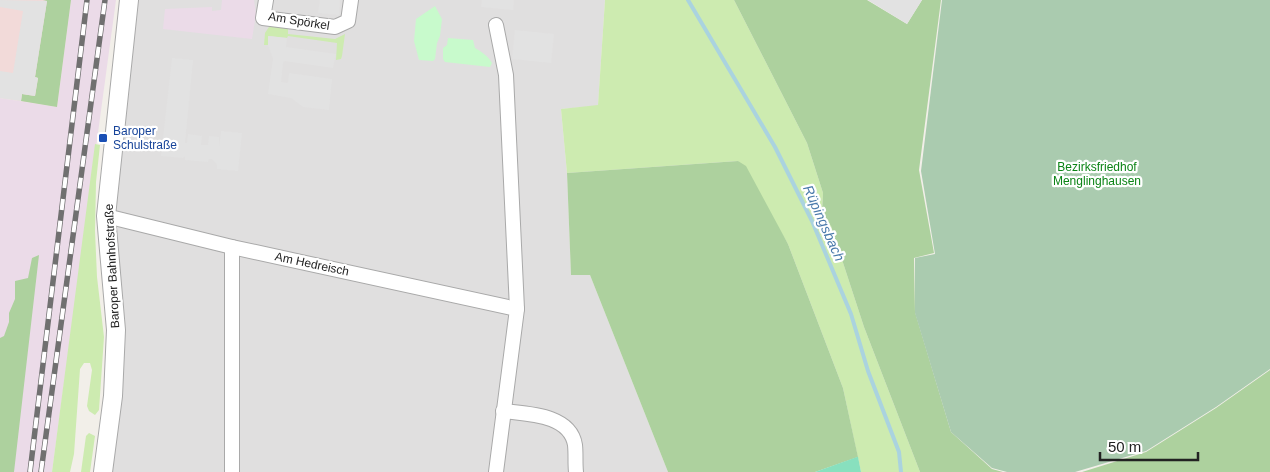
<svg xmlns="http://www.w3.org/2000/svg" width="1270" height="472" viewBox="0 0 1270 472" font-family="Helvetica,sans-serif">
	<rect width="100%" height="100%" fill="#f2efe9"/>
	<!-- residential -->
	<path fill="#e0dfdf" d="M137,0H605L598,106L561,109L567,173L571,274L590,275L668,472H111L115,233L121,144Z"/>
	<!-- commercial -->
	<path fill="#f2dad9" d="M0,0H71L57,107L0,98Z"/>
	<!-- industrial -->
	<g fill="#ebdbe8">
		<path d="M71,0H116L52,472H0V98L57,107Z"/>
		<path d="M222,0H254L256,14L252,39L163,29L165,9L212,7V11L221,10Z"/>
	</g>
	<!-- grass -->
	<g fill="#cdebb0">
		<path d="M605,0H734L807,143L823,193L822,213L831,226L864,327L920,472H861L843,388L788,244L738,161L567,173L561,109L598,105Z"/>
		<path d="M272,26L288,28V34L335,39L345,34L342,56L341,59L336,60L337,43L288,36L287,38L269,36L268,45H264L265,33L269,27Z"/>
		<path d="M95,144L100,145L96,182L95,231L97,277L104,337L99,410L95,415L89,411L87,406L92,370L90,363H84L80,369L74,454L70,472H52Z"/>
		<path d="M89,433L95,436L90,472H81L86,436Z"/>
	</g>
	<!-- forest -->
	<g fill="#add19e">
		<path d="M43,0H71L57,107L21,101L22,94L35,96L38,78L35,77L47,1Z"/>
		<path d="M734,0H867L907,24L922,0H941L919,170L934,253L914,258L915,312L951,432L992,469L1003,472H920L864,327L831,226L822,213L823,193L807,143Z"/>
		<path d="M738,161L746,166L788,244L843,388L858,457L815,472H668L590,275H571L567,173Z"/>
		<path d="M39,255L14,472H0V338L4,336L9,322V313L15,299V281L28,278L32,258Z"/>
		<path d="M1270,370V472H1082L1146,452L1216,408Z"/>
	</g>
	<!-- cemetery -->
	<path fill="#aacbaf" d="M942,0H1270V369L1216,407L1146,451L1075,472H1007L992,468L951,432L915,313V258L935,254L921,171Z"/>
	<!-- park -->
	<g fill="#c8facc">
		<path d="M435,6L442,19L440,36L437,43L435,59L433,61L419,60L414,41L416,19Z"/>
		<path d="M448,38L473,40L475,48C482,52 488,56 492,63L490,67L445,62L443,59V48L447,45Z"/>
	</g>
	<!-- pitch -->
	<path fill="#88e0be" d="M858,457L861,472H815L857,457Z"/>
	<!-- parking -->
	<g fill="#e2e2e2">
		<path d="M0,0L47,1L35,77L38,78L35,96L22,94L21,101L0,98V71L13,73L23,11L0,7Z"/>
		<path d="M320,0H340L339,15L318,13Z"/>
		<path d="M482,0H514L513,10L481,7Z"/>
		<path d="M868,0H922L907,24Z"/>
		<path d="M515,30L554,34L551,63L512,59Z"/>
		<path d="M268,36L287,38L286,47L336,54L333,68L284,61L283,63L281,82L288,83L289,73L332,79L329,110L303,107L291,98L268,94L273,59L268,45Z"/>
		<path d="M172,58L193,60L185,143H187L188,134L202,136L201,145H208L209,136L219,137V146L221,131L242,133L238,171L217,169V165L212,159H209L208,162L185,160V156L183,158L161,156Z"/>
	</g>
	<g fill="none" stroke-linecap="round" stroke-linejoin="round">
		<!-- stream -->
		<path stroke="#aad3df" stroke-width="4" d="M688,0L775,147L812,221L851,314L868,371L899,452L901,472"/>
		<defs>
			<g id="minor">
				<path d="M266,0L263,18L335,27L348,21L351,0"/>
				<path d="M106,216L232,247L517,309"/>
				<path d="M232,247V472"/>
				<path d="M503,411C527,414 570,414 575,445C576,454 575,463 576,472"/>
				<path d="M496,472L517,309L506,75L496,25"/>
			</g>
			<path id="tertiary" d="M103,472L113,396L116,330L106,216L129,0"/>
		</defs>
		<!-- minor casing -->
		<use href="#minor" stroke="#a9a9a9" stroke-width="16"/>
		<!-- tertiary casing -->
		<use href="#tertiary" stroke="#a9a9a9" stroke-width="20"/>
		<!-- minor -->
		<use href="#minor" stroke="#fff" stroke-width="14"/>
		<!-- tertiary -->
		<use href="#tertiary" stroke="#fff" stroke-width="18"/>
		<defs>
			<g id="rail">
				<path d="M30,472L87,0"/>
				<path d="M41,472L105,0"/>
			</g>
		</defs>
		<!-- rail casing -->
		<use href="#rail" stroke="#707070" stroke-width="5.5"/>
		<!-- rail -->
		<use href="#rail" stroke="#fff" stroke-width="4" stroke-dasharray="11" stroke-linecap="butt"/>
	</g>
	<!-- markers -->
	<rect fill="#1a4fb4" stroke="#fff" stroke-width="2" x="98" y="133" width="10" height="10" rx="2.5"/>
	<g text-anchor="middle" dominant-baseline="central" stroke-width="4.5" stroke-linejoin="round" paint-order="stroke">
		<!-- street labels -->
		<g font-size="12" fill="#222" stroke="#fff">
			<text transform="translate(299 21) rotate(9)">Am Spörkel</text>
			<text transform="translate(312 264) rotate(12)">Am Hedreisch</text>
			<text transform="translate(112 266) rotate(-93)">Baroper Bahnhofstraße</text>
		</g>
		<!-- transit labels -->
		<g font-size="12" fill="#164399" stroke="#fff" text-anchor="start">
			<text x="113" y="131">Baroper<tspan x="113" dy="14">Schulstraße</tspan></text>
		</g>
		<!-- park labels -->
		<g font-size="12" fill="#0c8416" stroke="#fff">
			<text x="1097" y="167">Bezirksfriedhof<tspan x="1097" dy="14">Menglinghausen</tspan></text>
		</g>
		<!-- water labels -->
		<g font-size="14" font-style="italic" fill="#4a7aab" stroke="#fff">
			<text transform="translate(824 223) rotate(66)">Rüpingsbach</text>
		</g>
	</g>
	<!-- scale -->
	<path d="M1100 452v8h98v-8" fill="none" stroke="#222222" stroke-width="2.5"/>
	<text x="1108" y="452" font-size="15" fill="#222222" stroke="#ffffff" stroke-width="4" paint-order="stroke">50 m</text>
</svg>
